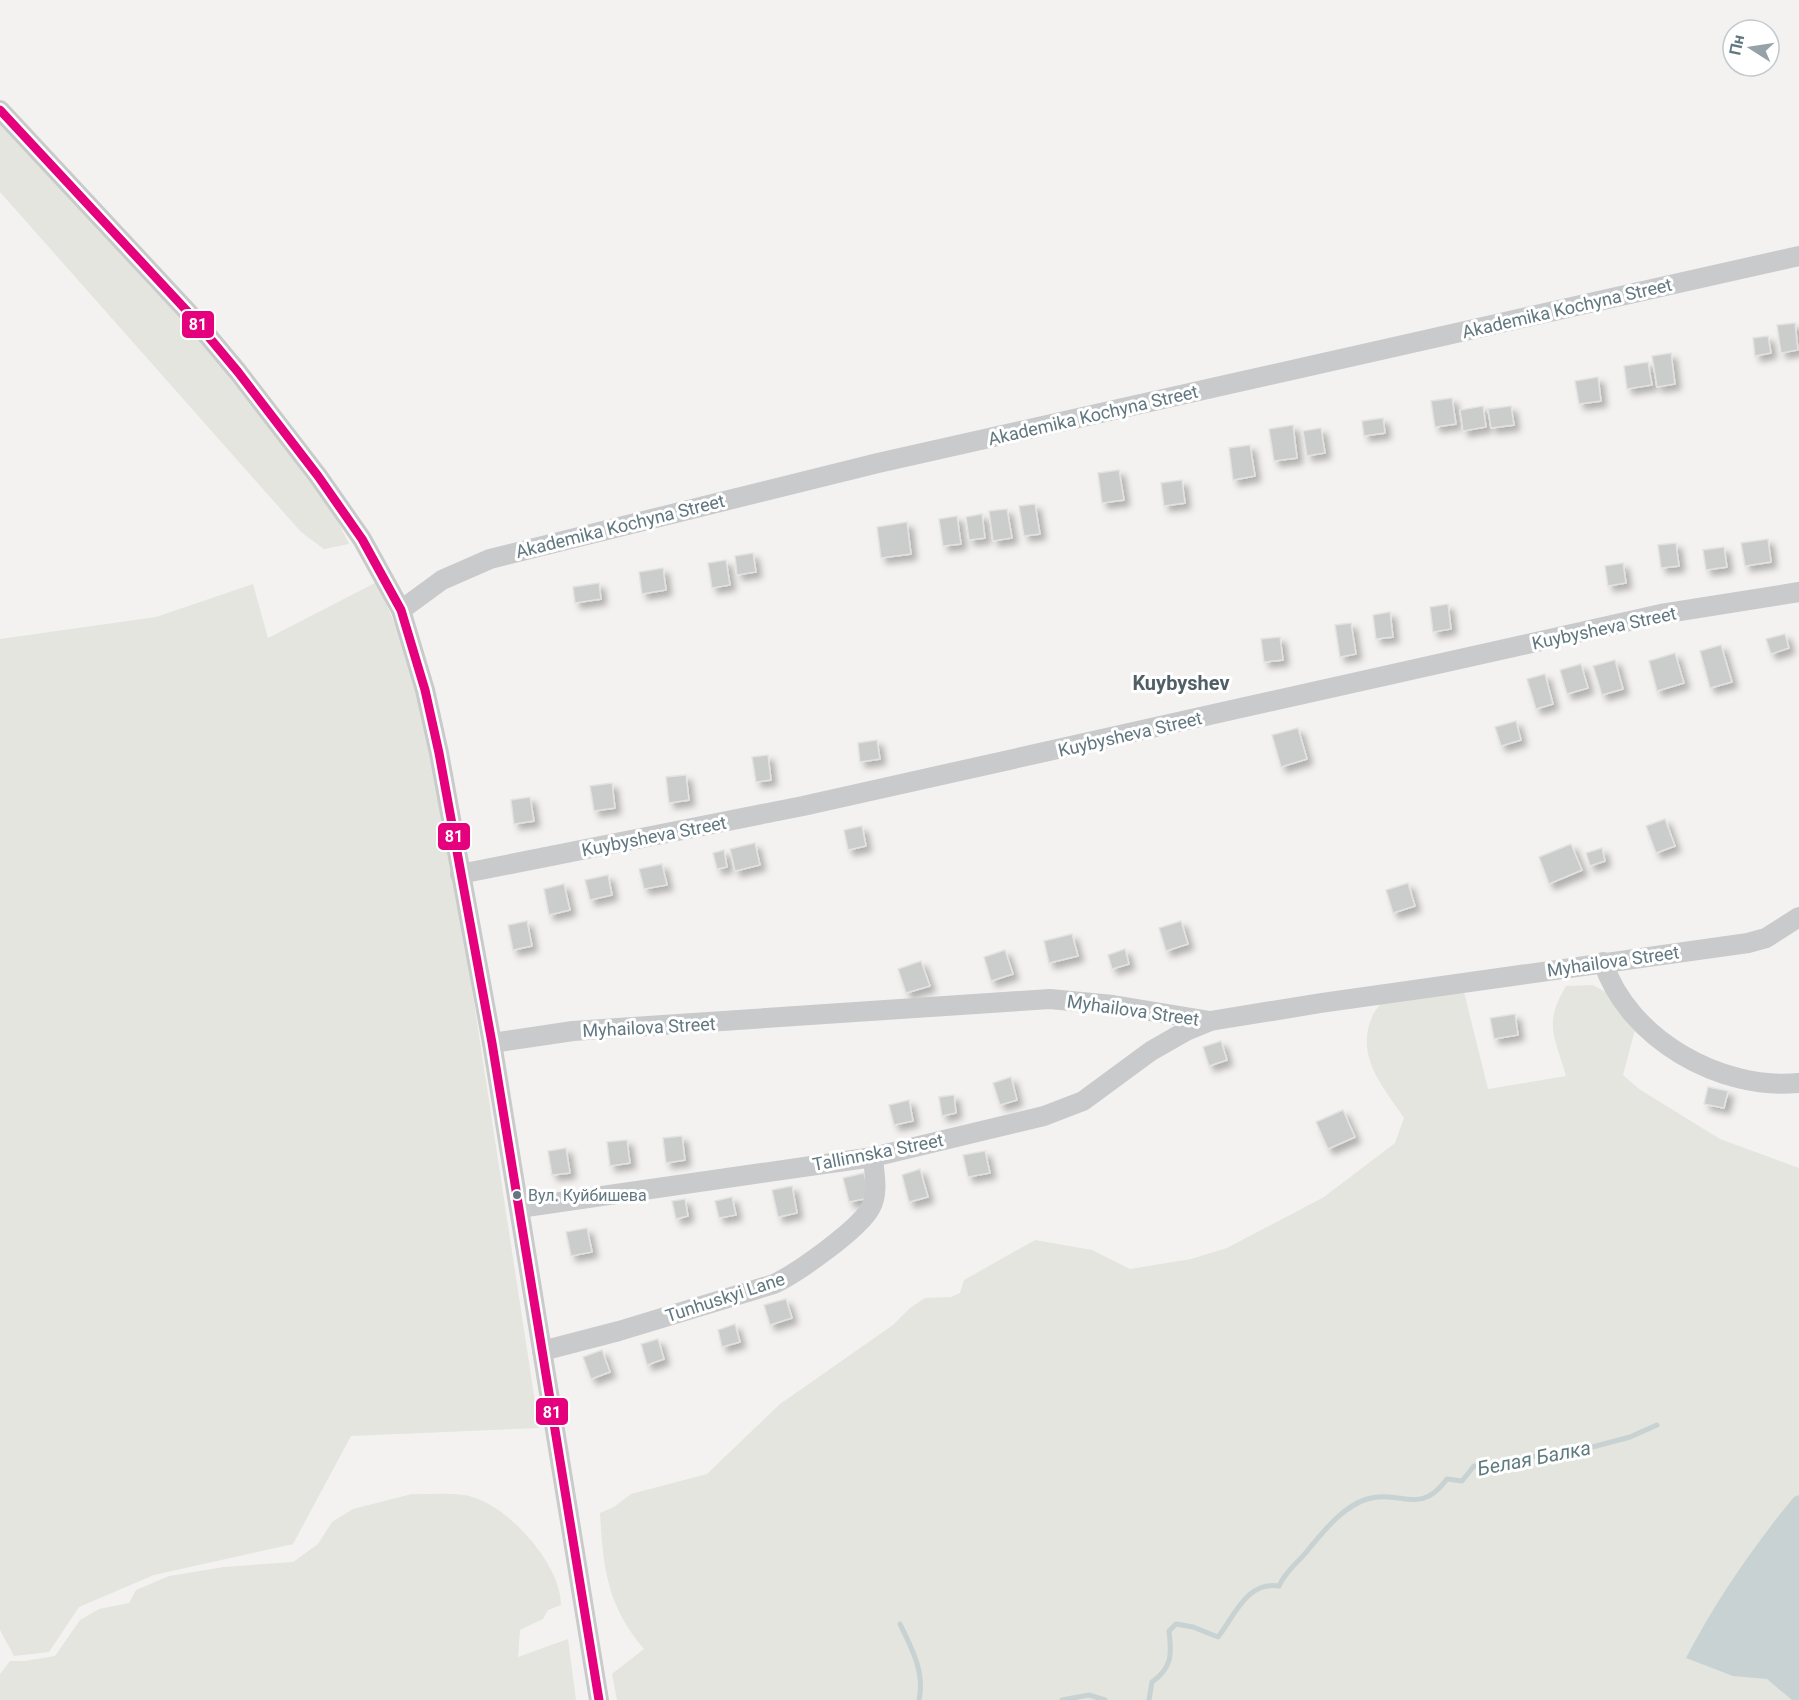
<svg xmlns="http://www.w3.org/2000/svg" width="1799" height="1700" viewBox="0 0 1799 1700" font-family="Roboto,sans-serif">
	<defs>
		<filter id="shadow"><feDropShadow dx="5.5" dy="5.5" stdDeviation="3" flood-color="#0004"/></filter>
	</defs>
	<rect width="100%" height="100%" fill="#f3f2f0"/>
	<!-- green -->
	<g fill="#e3e5de">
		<path d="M0,123L187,317L331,508L349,544L324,549L301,532L0,192Z"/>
		<path d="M377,582L412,665L455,878L539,1428L351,1436L293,1544L154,1575L79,1607L49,1652L14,1656L0,1630V639L156,617L253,584L268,638Z"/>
		<path d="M1593,985L1614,997L1635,1030L1623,1075L1639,1089L1720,1139L1799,1168V1700H617L612,1674L644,1649C607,1606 603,1567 600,1513L614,1507L631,1494L707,1474L780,1404L893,1325L910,1308L925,1298L951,1297L960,1293L964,1280L1035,1240L1092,1250L1130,1269L1191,1259L1227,1248L1324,1197L1395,1143L1404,1118C1383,1086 1355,1057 1372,1017C1374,1011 1379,1007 1382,1001L1464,992L1488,1089L1566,1076C1555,1037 1543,1024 1566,986Z"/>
		<path d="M412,1494C432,1495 459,1491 478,1499C513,1512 561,1566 561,1605L548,1610L543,1619L520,1630L518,1657L568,1639L576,1700H0V1674L10,1661H25L55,1656L80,1620L99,1609L129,1603L136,1590L169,1576L224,1567L293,1562L318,1544L332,1522L353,1509Z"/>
	</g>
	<!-- water -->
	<path fill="#c8d2d3" d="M1799,1495V1700H1792L1767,1679L1733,1676L1686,1658C1717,1599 1752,1548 1794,1497Z"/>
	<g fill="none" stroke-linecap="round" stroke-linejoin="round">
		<!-- stream -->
		<g stroke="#c8d2d3" stroke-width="5">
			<path d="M900,1624C912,1648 925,1673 919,1700"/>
			<path d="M1062,1700L1089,1695L1105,1700"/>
			<path d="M1149,1700L1152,1682C1172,1668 1172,1654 1169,1631L1176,1624L1193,1627L1218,1637C1235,1615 1247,1581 1279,1586C1286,1570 1298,1563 1308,1550C1324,1531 1342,1507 1367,1499C1402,1489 1419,1517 1447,1479L1462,1481L1474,1466L1506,1467L1529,1456L1551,1458L1630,1437L1657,1425"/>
		</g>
	</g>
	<!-- building -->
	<g fill="#cbcccc" stroke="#e2e2e0" stroke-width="1.5" filter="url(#shadow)">
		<path d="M1795,323L1798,350L1781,353L1777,325Z"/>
		<path d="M1768,336L1771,353L1755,356L1753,338Z"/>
		<path d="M1671,353L1675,384L1657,387L1652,356Z"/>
		<path d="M1648,362L1652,385L1627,389L1624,366Z"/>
		<path d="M1598,377L1601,401L1579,404L1575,381Z"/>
		<path d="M1452,398L1456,424L1435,427L1431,401Z"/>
		<path d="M1483,406L1486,427L1463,431L1460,410Z"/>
		<path d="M1511,406L1514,425L1491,428L1488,409Z"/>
		<path d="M1383,418L1385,433L1364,436L1362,421Z"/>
		<path d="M1293,425L1297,458L1274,461L1269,429Z"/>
		<path d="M1321,428L1325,453L1307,456L1303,431Z"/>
		<path d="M1250,445L1255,476L1233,480L1229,448Z"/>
		<path d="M1119,470L1124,500L1102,503L1098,473Z"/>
		<path d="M1182,480L1185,503L1164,506L1161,483Z"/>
		<path d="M1035,504L1040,534L1024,536L1019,506Z"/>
		<path d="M1007,509L1012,538L993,541L989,511Z"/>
		<path d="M982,514L985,538L969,540L966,517Z"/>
		<path d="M957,516L961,544L943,546L939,519Z"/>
		<path d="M907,522L911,554L881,558L877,527Z"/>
		<path d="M1768,539L1771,562L1745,566L1741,543Z"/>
		<path d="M1676,543L1679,566L1661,568L1658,545Z"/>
		<path d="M1724,547L1727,567L1706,570L1703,550Z"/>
		<path d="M753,553L756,572L737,575L735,556Z"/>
		<path d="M726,560L730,585L712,588L708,563Z"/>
		<path d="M1623,563L1626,583L1608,586L1605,566Z"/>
		<path d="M663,568L666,590L642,594L639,572Z"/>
		<path d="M599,583L601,599L575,603L573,587Z"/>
		<path d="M1448,604L1451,629L1433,632L1430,607Z"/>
		<path d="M1390,612L1393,637L1376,639L1373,615Z"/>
		<path d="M1351,623L1356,654L1340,657L1335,625Z"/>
		<path d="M1785,634L1789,648L1771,654L1766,639Z"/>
		<path d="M1280,637L1283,660L1264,662L1261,639Z"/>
		<path d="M1721,645L1732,682L1710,688L1700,651Z"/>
		<path d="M1675,653L1684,683L1657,691L1649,661Z"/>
		<path d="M1615,660L1623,689L1602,695L1593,666Z"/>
		<path d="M1581,664L1588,688L1567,694L1560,670Z"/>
		<path d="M1545,674L1553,704L1536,709L1527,679Z"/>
		<path d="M1516,721L1521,740L1501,746L1495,727Z"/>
		<path d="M1298,728L1307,759L1281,767L1272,735Z"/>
		<path d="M877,740L880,759L860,762L858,743Z"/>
		<path d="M768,755L771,780L756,782L752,757Z"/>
		<path d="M686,775L689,800L669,803L666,777Z"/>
		<path d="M612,783L615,808L594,811L590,786Z"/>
		<path d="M530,797L534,821L514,824L511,800Z"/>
		<path d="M1665,819L1675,846L1656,853L1646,826Z"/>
		<path d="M862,826L866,846L848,850L844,830Z"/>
		<path d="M755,843L760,865L735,871L730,849Z"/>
		<path d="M1571,844L1582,870L1549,884L1539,857Z"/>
		<path d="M1602,848L1605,861L1590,866L1586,853Z"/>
		<path d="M724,850L727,867L717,869L713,853Z"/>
		<path d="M662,864L667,885L644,889L639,869Z"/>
		<path d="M608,875L612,895L590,900L585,880Z"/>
		<path d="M1408,883L1415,906L1393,913L1386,890Z"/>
		<path d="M564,884L570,910L549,915L544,889Z"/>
		<path d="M527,921L532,946L513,950L508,925Z"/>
		<path d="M1181,921L1188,944L1166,951L1159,928Z"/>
		<path d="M1072,934L1078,956L1049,963L1044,941Z"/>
		<path d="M1125,949L1129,964L1112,969L1108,955Z"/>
		<path d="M1005,950L1013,974L991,981L984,957Z"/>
		<path d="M921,961L930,986L906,993L898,969Z"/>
		<path d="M1515,1014L1518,1035L1494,1039L1490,1018Z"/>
		<path d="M1221,1041L1227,1060L1209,1066L1203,1047Z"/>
		<path d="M1011,1077L1017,1100L1000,1105L993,1083Z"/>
		<path d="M1708,1087L1728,1091L1724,1108L1704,1104Z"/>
		<path d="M954,1095L956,1113L942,1116L939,1097Z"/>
		<path d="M909,1100L913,1121L894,1125L889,1105Z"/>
		<path d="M1343,1110L1355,1137L1328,1149L1316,1122Z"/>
		<path d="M682,1136L685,1160L666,1163L663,1138Z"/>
		<path d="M627,1140L630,1163L610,1166L607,1142Z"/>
		<path d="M566,1148L570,1173L552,1175L548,1151Z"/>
		<path d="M985,1151L990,1173L968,1177L963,1155Z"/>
		<path d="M920,1169L928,1197L909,1202L902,1175Z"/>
		<path d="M864,1173L870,1198L849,1202L843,1178Z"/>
		<path d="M792,1186L797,1213L778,1217L772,1190Z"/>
		<path d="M732,1197L736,1215L719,1218L715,1201Z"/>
		<path d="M685,1199L688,1216L676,1219L672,1201Z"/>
		<path d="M587,1228L592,1252L571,1256L566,1232Z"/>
		<path d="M786,1299L792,1318L770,1325L764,1305Z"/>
		<path d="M735,1324L740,1342L722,1347L718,1330Z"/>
		<path d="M658,1339L664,1359L647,1365L641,1344Z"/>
		<path d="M602,1350L610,1372L591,1379L583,1357Z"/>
	</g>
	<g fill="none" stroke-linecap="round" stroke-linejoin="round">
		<!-- street -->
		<g stroke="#c8cacb" stroke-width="20">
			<path d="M0,110L187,311L238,372L318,476L362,539L401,610L425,690L439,753L492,1043L599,1700"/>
			<path d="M401,610L442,580L490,559L878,463L1799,256"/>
			<path d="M460,874L803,806L1661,614L1799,592"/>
			<path d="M1603,962C1628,1039 1721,1091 1799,1083"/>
			<path d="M492,1043L573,1031L1050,999L1113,1005L1210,1021L1321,1003L1748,943L1766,938L1799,917"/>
			<path d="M519,1208L873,1157L1044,1116L1083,1101L1151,1051L1186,1031L1208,1022"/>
			<path d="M542,1351L619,1331L774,1284C797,1273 860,1229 871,1207C879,1192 874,1173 873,1157"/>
		</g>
		<defs>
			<path id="bus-1" d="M0,110L187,311L238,372L318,476L362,539L401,610L425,690L439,753L492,1043L599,1700"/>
		</defs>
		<!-- bus-1 casing -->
		<use href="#bus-1" stroke="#fff" stroke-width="14"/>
		<!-- bus-1 -->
		<use href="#bus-1" stroke="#e5007d" stroke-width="9"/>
	</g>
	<!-- markers -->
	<circle fill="#627881" stroke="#fff" stroke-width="2" cx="517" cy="1195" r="5"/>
	<g text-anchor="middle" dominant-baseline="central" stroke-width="6" stroke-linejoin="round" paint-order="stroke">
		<!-- bus labels -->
		<g font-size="16" fill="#627881" stroke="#fff" text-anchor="start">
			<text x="528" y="1195">Вул. Куйбишева</text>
		</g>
		<!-- street labels -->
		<g font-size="18" fill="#627881" stroke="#fff">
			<text transform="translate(1567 308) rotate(-13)">Akademika Kochyna Street</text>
			<text transform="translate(1093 415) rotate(-13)">Akademika Kochyna Street</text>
			<text transform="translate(620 526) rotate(-14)">Akademika Kochyna Street</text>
			<text transform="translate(1604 628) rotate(-12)">Kuybysheva Street</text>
			<text transform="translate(1130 734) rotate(-13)">Kuybysheva Street</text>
			<text transform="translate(654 836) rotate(-11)">Kuybysheva Street</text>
			<text transform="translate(1613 961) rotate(-8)">Myhailova Street</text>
			<text transform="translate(1133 1010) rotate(8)">Myhailova Street</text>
			<text transform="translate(649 1027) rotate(-3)">Myhailova Street</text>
			<text transform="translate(878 1152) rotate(-11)">Tallinnska Street</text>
			<text transform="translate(725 1297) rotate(-18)">Tunhuskyi Lane</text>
		</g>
		<!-- neighbourhood labels -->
		<g font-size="20" font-weight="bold" fill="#506066" stroke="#fff">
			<text x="1181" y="683">Kuybyshev</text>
		</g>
		<!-- water labels -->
		<g font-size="20" font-style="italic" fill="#5e7b7f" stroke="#fff">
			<text transform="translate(1534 1458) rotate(-11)">Белая Балка</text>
		</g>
	</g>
	<g stroke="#fff" stroke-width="2">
		<rect x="181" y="310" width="34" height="29" rx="6" fill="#e5007d"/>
		<rect x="437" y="822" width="34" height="29" rx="6" fill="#e5007d"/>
		<rect x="535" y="1397" width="34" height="29" rx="6" fill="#e5007d"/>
	</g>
	<g font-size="16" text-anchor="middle" font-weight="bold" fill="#fff">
		<text x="198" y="330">81</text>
		<text x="454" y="842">81</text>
		<text x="552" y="1418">81</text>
	</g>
	<!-- north arrow -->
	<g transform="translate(1751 48) rotate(282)"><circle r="28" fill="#ffffff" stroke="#c0c9cd" stroke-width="1.5"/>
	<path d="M0-4.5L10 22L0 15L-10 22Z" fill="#95a3a8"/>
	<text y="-9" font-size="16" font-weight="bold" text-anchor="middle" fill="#627881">Пн</text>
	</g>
</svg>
